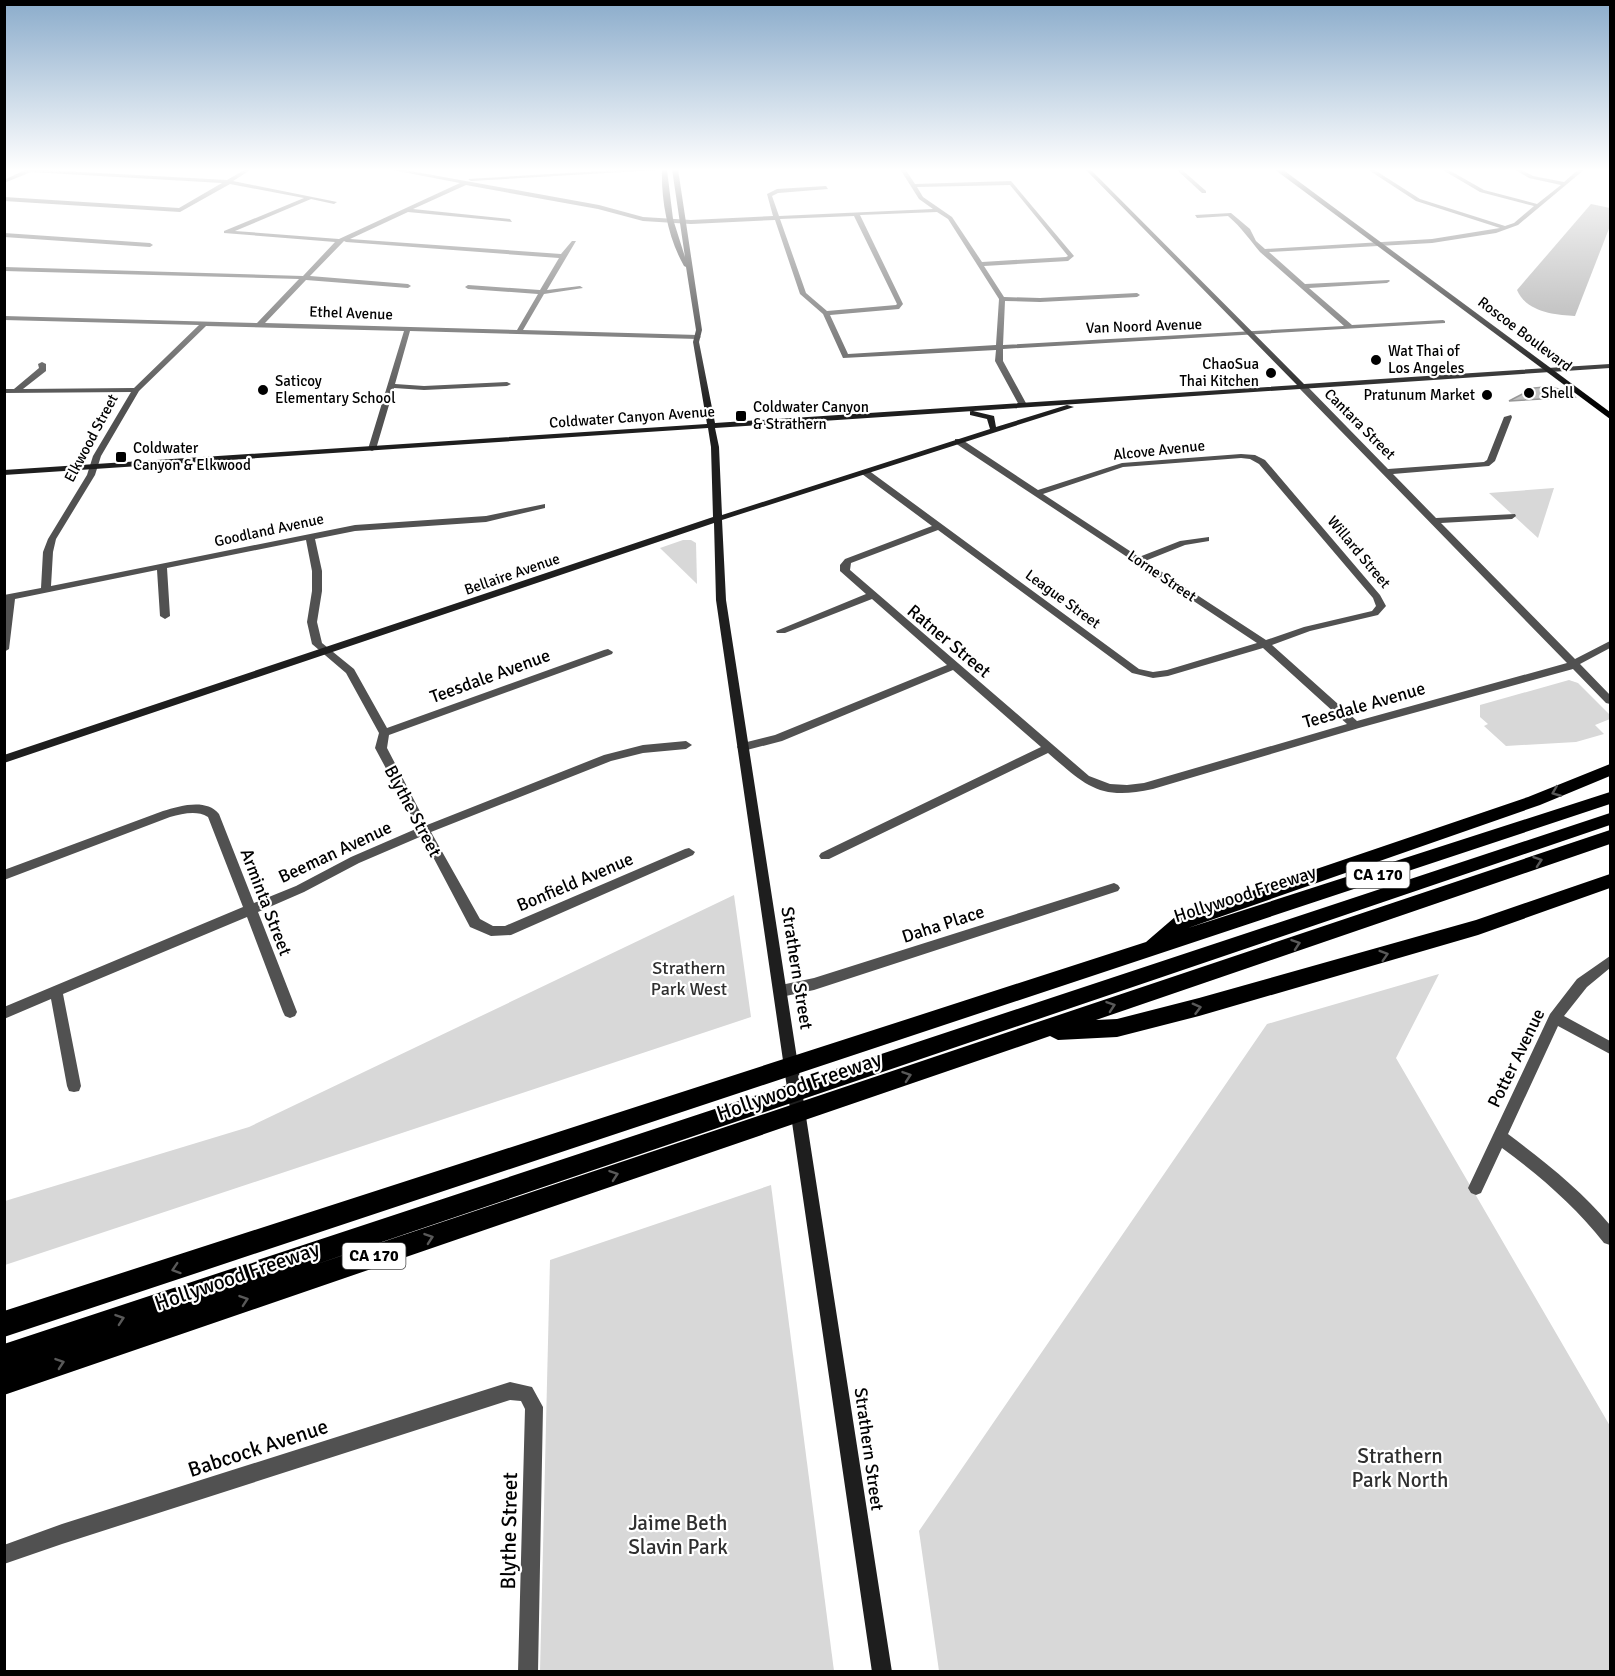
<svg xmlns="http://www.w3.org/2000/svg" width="1615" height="1676" viewBox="0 0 1615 1676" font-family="Signika,sans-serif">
	<rect width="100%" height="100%" fill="#fff"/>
	<!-- green -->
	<g fill="#d8d8d8">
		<path d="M1554,488L1538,538L1489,493Z"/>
		<path d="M683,540H691L696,543L697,584L660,548Z"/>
		<path d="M1569,680L1578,683L1610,715V719L1595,725L1604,734L1576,742L1506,746L1484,726L1488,724L1480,717V705Z"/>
		<path d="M734,895L751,1017L5,1265V1201L249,1127Z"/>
		<path d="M1439,974L1396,1058L1610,1426V1671H939L919,1531L1267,1024Z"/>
		<path d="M771,1185L834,1671H540L550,1260Z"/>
	</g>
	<!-- water -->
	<path fill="#9f9f9f" d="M1591,204L1610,208V226L1575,316C1555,315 1526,312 1517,290Z"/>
	<!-- building -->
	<path fill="#c0c0c0" stroke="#959595" stroke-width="1.5" d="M1545,387L1568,390L1575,397L1509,401L1534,388Z"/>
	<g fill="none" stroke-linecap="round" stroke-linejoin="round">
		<!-- street -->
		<g fill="#515151" fill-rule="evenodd">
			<path d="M27,169L227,180L246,169H252L233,181L337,202L334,204L311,199L235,231L339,239L460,183L387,169H399L599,205L643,217L691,220L773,216L767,194L777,189L826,186L828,189L778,193L772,196L779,216L933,209L919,199L900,169H905L915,184L1011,181L1074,256L1068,261L984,266L1004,297L1040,298L1137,293L1140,295L1137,297L1040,302L1005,301L1003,345L1344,326L1260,252C1249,239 1242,228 1228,216L1197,218L1195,215L1231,213L1250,229L1256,241L1265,249L1432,239L1500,228L1416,201L1367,169H1373L1420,199L1505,226L1514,223L1534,206L1480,192L1441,169H1447L1484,190L1537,204L1561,185L1529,178L1514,169H1520L1533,176L1564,182L1579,169H1585L1518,225L1496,233L1432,243L1269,252L1305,284L1389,280L1390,281L1387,283L1309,288L1352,325L1443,320L1445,321V323L1003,349V361L1027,405L1023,407L1019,405L995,361L996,350L843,358L823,314L800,294L775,220L691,224L643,221L598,209L466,185L413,209L510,219L512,222L408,212L350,239L561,254L572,241H576L547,290L580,286L583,288L544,294L523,330L698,335L701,337L698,339L410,331L395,384L424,386L507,382L511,384L507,386L424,390L394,388L376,449L372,451L368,449L404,331L206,326L139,391L101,456L95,475L56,539L53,552L51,586L355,525L486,516L545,504V508L486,522L355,531L315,539L322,571V591L317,622L322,643L354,669L387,728L604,650L608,649L613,652L612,654L389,735L387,748L427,825L604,755L643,745L686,741L692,745L686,749L643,753L611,761L431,832L480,919L493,926H505L685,849L689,848L695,852L693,855L511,935L491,936L470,927L422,836L359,863L304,892L258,912L297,1012L295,1016L290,1018L285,1016L283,1012L247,917L63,994L81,1086L79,1091L74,1092L69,1091L67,1086L51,999L4,1019V1007L243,907L208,817C196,810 183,814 170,817L4,880V870L163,811C180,806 206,798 219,814L254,903L296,886L351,857L418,828L375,748L379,733L346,673L312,644L307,622L312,591V571L306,540L167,568L170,616L165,619L160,616L157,570L15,599L9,649L4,652V595L41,588L43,552L48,539L87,475L93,456L131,392L4,393V389H14L39,368L38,364L42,362L46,364V371L23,389L134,388L199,325L4,320V316L257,323L299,279L4,271V267L303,276L335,242L224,233V231L304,198L230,184L180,212L4,201V197L179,208L222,183L31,172L4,183V180ZM1010,185L1068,256L1066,257L982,262L952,217L923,197L917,187ZM937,212L948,219L999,299L996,345L848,354L830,315L899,309L903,304L860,215ZM854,216L897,304L896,305L827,311L806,293L780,219ZM344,241L346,242L559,258L540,290L468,285L465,287L468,289L538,294L517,330L265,323L306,280L408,288L411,286L408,284L310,276Z"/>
			<path d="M636,169H675L471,181L468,179Z"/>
			<path d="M1176,169H1181L1206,191V193H1202Z"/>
			<path d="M4,233L150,243L153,245L150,247L4,237Z"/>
			<path d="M1299,384H1305L1388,469L1484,462L1487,460L1504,417L1511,415L1512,417L1495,461L1489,466L1393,474L1436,518L1515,514L1516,516L1512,519L1441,523L1575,659L1610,641V648L1580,664L1610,695V704L1606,703L1573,669L1359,728L1153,789C1100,801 1086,786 1048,753L829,859H821L819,856L821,853L1041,747L953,670L782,741L743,751L739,750L737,747L739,744L775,735L947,665L872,599L785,633H777L776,631L866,594L840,571V565L845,559L932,526L862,474V470H868L1139,669L1153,672L1167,670L1257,643L955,443V439H961L1038,490L1122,463L1241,454L1255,455L1265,460L1380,595L1386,606L1378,615L1310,631L1272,645L1357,721L1567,663L1299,388ZM1241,458L1250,459L1259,464L1373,598L1376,606L1372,611L1304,627L1266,640L1145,561L1185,545L1209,541V537L1180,541L1139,557L1043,494L1123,467ZM938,530L1132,673L1153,678L1168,676L1263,648L1347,724L1144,783L1127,785L1110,784L1089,776L850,570L851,563Z"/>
			<path d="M1114,883L1118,885L1120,888L1118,891L814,990L781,997L776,995L774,991L776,987L781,985L814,978Z"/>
			<path d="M1610,956V968L1587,987L1564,1016L1610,1041V1054L1558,1026L1508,1134C1545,1162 1581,1190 1610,1225V1245L1604,1243C1575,1206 1540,1176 1502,1148L1481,1193L1476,1195L1471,1193L1468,1188L1550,1014L1577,979Z"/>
			<path d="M510,1382L532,1387L543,1407L538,1672H518L525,1409L521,1401L510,1400L62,1544L4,1564V1545L62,1524Z"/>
		</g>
		<!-- secondary -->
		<path fill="#1e1e1e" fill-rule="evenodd" d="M662,169L667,170L673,219L685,257L672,169H678L702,330L699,342L715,423L1297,385L1085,169H1090L1304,384L1610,364V368L973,411L994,416L996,427L1067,405L1074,407L722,520L726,600L892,1672H872L716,600L714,523L4,763V755L713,517L711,447L708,428L4,475V470L707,424L693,342L696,330L686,267L684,266C668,238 661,201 662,169ZM970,411V415L987,419L990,429L722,515L719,447L715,428L973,411Z"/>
		<!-- primary -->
		<path fill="#000" fill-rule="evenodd" d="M1274,169H1282L1610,412V419Z"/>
		<!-- highway -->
		<g fill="#000" fill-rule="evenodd">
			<path d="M1610,764V776L1540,805L1188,928L1610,792V804L4,1337V1311L1146,942L1175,917L1528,797Z"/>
			<path d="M1610,813V825L311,1266L1610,830V844L1096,1020L1117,1019L1199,998L1476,920L1610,874V888L1478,935L1199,1016L1117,1037L1058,1040L1050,1036L4,1395V1344Z"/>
		</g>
	</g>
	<!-- one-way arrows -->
	<defs><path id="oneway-chevron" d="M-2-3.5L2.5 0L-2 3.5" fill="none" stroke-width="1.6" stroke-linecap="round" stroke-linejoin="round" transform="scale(1.5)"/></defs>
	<g stroke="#595959">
		<use href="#oneway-chevron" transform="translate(1556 792) rotate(158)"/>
		<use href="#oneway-chevron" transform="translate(1538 861) rotate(-19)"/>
		<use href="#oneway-chevron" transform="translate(1296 944) rotate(-19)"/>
		<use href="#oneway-chevron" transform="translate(1384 955) rotate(-17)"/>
		<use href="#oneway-chevron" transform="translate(1111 1006) rotate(-19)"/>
		<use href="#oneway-chevron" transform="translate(1197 1008) rotate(-15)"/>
		<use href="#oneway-chevron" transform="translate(907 1076) rotate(-19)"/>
		<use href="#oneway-chevron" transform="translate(614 1175) rotate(-19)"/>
		<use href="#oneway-chevron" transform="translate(429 1238) rotate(-19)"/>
		<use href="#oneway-chevron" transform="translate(176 1269) rotate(162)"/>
		<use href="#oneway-chevron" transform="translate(244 1300) rotate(-19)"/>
		<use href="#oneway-chevron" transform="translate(120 1319) rotate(-19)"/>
		<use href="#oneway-chevron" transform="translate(60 1363) rotate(-19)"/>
	</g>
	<!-- sky -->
	<linearGradient id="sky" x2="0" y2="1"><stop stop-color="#8baccb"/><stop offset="0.42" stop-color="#fff"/><stop offset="1" stop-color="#fff" stop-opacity="0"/></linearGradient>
	<rect width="1615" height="404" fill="url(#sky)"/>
	<!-- markers -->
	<g fill="#000" stroke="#fff" stroke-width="2">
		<circle cx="1376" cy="360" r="6"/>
		<circle cx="1271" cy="373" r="6"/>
		<circle cx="263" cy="390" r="6"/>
		<circle cx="1529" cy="393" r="6"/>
		<circle cx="1487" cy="395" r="6"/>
		<rect x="735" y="410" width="12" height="12" rx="3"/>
		<rect x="115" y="451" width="12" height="12" rx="3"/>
	</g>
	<g text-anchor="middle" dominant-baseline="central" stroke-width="4.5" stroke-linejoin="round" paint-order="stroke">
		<!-- far-street labels -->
		<g font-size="15" fill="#000" stroke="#fff">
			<text transform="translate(351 313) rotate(2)">Ethel Avenue</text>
			<text transform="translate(1144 326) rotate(-2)">Van Noord Avenue</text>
			<text transform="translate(1525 334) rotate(37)">Roscoe Boulevard</text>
			<text transform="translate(632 417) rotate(-4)">Coldwater Canyon Avenue</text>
			<text transform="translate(1360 424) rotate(45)">Cantara Street</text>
			<text transform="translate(91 438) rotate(-62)">Elkwood Street</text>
			<text transform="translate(1159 450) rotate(-6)">Alcove Avenue</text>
			<text transform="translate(269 530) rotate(-12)">Goodland Avenue</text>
			<text transform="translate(1359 552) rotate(50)">Willard Street</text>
			<text transform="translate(512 574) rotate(-19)">Bellaire Avenue</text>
			<text transform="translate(1162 576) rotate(34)">Lorne Street</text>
			<text transform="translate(1063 599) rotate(36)">League Street</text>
		</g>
		<!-- far-poi labels -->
		<g font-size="15" fill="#000" stroke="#fff" text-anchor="start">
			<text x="1388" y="351">Wat Thai of<tspan x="1388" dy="17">Los Angeles</tspan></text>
			<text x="1259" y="364" text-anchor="end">ChaoSua<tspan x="1259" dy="17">Thai Kitchen</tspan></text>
			<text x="275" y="381">Saticoy<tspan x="275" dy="17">Elementary School</tspan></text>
			<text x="1541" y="393">Shell</text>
			<text x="1475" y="395" text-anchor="end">Pratunum Market</text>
			<text x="753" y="407">Coldwater Canyon<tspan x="753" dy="17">&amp; Strathern</tspan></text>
			<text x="133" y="448">Coldwater<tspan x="133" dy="17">Canyon &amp; Elkwood</tspan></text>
		</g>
		<!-- shield labels -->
		<g fill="#fff" stroke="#4c4c4c" stroke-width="1.5">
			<rect x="1346.5" y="862" width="63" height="26" rx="4.5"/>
			<rect x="342.5" y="1243" width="63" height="26" rx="4.5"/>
		</g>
		<g font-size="16" font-weight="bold" fill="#000">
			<text x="1378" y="875">CA 170</text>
			<text x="374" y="1256">CA 170</text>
		</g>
		<!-- street labels -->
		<g font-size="18" fill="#000" stroke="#fff">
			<text transform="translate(949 641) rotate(40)">Ratner Street</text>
			<text transform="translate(490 676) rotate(-20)">Teesdale Avenue</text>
			<text transform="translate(1364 705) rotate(-16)">Teesdale Avenue</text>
			<text transform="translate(413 811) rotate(62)">Blythe Street</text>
			<text transform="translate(335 852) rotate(-25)">Beeman Avenue</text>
			<text transform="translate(575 882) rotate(-23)">Bonfield Avenue</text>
			<text transform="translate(1245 894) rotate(-18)">Hollywood Freeway</text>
			<text transform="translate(266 902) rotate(69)">Arminta Street</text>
			<text transform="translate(943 924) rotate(-18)">Daha Place</text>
			<text transform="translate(797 968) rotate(81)">Strathern Street</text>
			<text transform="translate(1516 1058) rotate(-64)">Potter Avenue</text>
			<text transform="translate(869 1449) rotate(82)">Strathern Street</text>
		</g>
		<!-- park labels -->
		<g font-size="18" fill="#2f2f2f" stroke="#fff">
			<text x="689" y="968">Strathern<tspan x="689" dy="21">Park West</tspan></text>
		</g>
		<!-- near-street labels -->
		<g font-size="21" fill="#000" stroke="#fff">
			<text transform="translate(799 1086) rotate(-19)">Hollywood Freeway</text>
			<text transform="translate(237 1276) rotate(-19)">Hollywood Freeway</text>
			<text transform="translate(258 1448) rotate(-18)">Babcock Avenue</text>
			<text transform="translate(509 1531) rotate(-89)">Blythe Street</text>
		</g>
		<!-- near-park labels -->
		<g font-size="21" fill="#2f2f2f" stroke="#fff">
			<text x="1400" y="1456">Strathern<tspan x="1400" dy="24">Park North</tspan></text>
			<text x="678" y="1523">Jaime Beth<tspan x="678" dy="24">Slavin Park</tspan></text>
		</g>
	</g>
	<!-- border -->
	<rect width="1615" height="1676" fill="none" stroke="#000000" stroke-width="12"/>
</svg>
